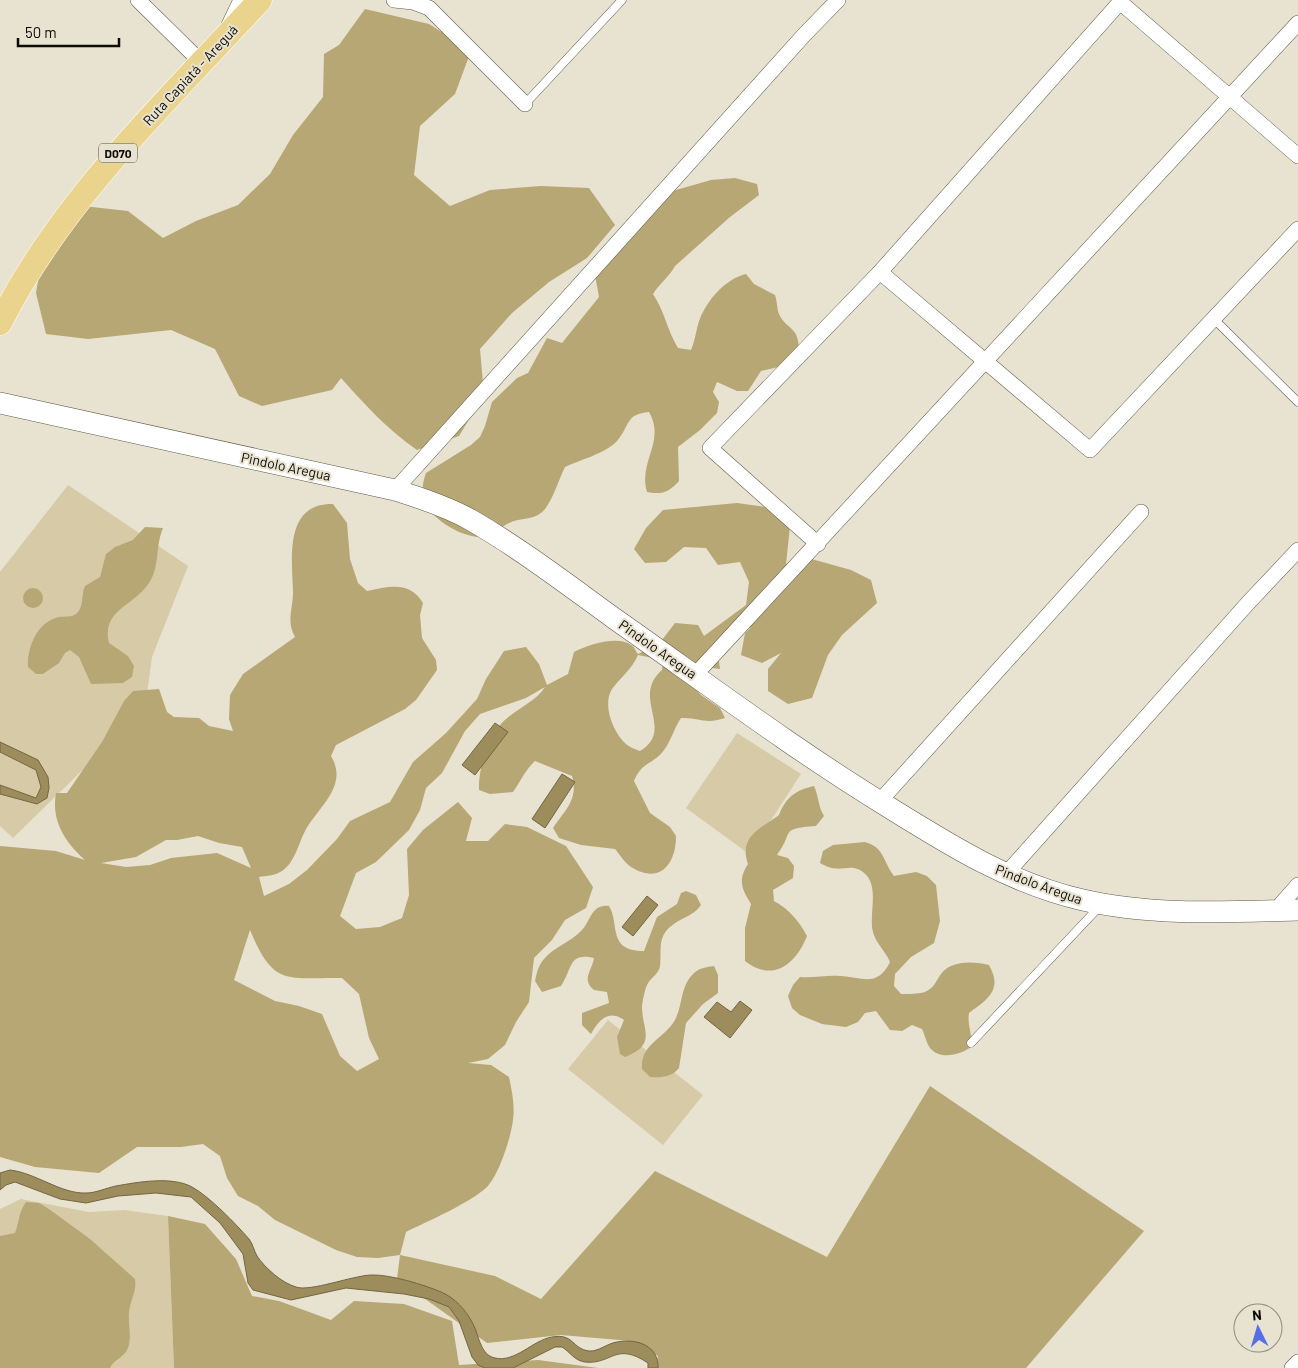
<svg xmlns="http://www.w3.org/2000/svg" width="1298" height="1368" viewBox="0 0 1298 1368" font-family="Barlow,sans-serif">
	<rect width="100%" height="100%" fill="#e8e2d0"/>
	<!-- green -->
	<g fill="#d7cba7">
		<path d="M68,485L188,566L152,657L145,709L13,838L0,826V572Z"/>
		<path d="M737,733L801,774L749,854L686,808Z"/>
		<path d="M608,1020L703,1095L663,1145L568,1069Z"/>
		<path d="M21,1199L89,1212L124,1210L168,1216L174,1368H0V1209Z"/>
	</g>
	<!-- forest -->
	<g fill="#b7a775" fill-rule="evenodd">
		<path d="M365,9L429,24L471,51L455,94L420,126L414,175L450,206L490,190L541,186L589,188L615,225L587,258L549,282L512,313L480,349L484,395L459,436L417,450C388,430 365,405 341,378L332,390L262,406L239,396L215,349L171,330L88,339L46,334L36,293L43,250L83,206L128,211L163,238L196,221L238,205L270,174L293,135L323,97L324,54L339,45Z"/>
		<path d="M735,178L757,184L759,195L730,217L675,266C669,277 660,283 653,294C664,310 667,330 678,348L691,350C696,339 696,327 701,316C710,297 726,279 746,274L754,284L775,295C777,300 777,309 779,314C787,331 799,325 799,351L783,366L761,371L748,391H737L717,382L713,392L719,402L717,413L700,430L678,447L679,481C669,492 662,495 647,492C638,461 666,442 649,412C625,414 630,426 617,441C606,453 580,460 565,467C559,479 553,499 545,509C537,519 525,518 514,521C501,525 496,535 484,537C463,539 427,518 423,496C422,488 423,481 426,473L471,445L480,437L485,426L492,402L517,378L528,373L547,338L562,343L599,297L595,275L654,202L676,190L711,180Z"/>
		<path d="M737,503L765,507L791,517L786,564L808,558L851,570L871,580L877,603L842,635L828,655L812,698L788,704L768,691V669L781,653L762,663L741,655L745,633L752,627L717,647L720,669L697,666L685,677L701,695L720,708L725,718C704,725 700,717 681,718C674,728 671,741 664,750C653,765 642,761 634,781L650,813L670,827L676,836C676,864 660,885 631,867C625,863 620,855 615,849L581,845L559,838L553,828C565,810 579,799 572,776L535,761C525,770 521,781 513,792L490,794L479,790C478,770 487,740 501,724C513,710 535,703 545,687L526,698L480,714L465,731L442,773L426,788L420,810L409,830L376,862L356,873L340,916L356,929L380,927L402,918L409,895L407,849L423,830L458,802L472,818L466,841H488L505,824L527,827L566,846L593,887L586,908L565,920L552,940L534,958L529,1002L516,1022L505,1045L488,1059L468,1063L491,1065L509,1077C512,1092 515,1105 513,1120C511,1137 499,1175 487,1187C470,1203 428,1221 406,1232L400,1255L495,1276L541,1299L655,1171L827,1257L930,1086L1144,1231L1026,1368H655L658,1356L631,1341L561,1335L487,1343L397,1279L400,1255L378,1258L357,1257L336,1250L275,1220L258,1206L238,1196L227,1178L220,1156L203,1144L181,1147H137L99,1173L35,1167L0,1157V846L56,851L85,860C65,842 51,821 56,793H67L102,742L124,701L133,691L159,689L167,712L174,717L199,718L209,726L233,731L229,719L230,695L243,674L295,637C286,621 293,609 293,592C292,558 284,503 333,504L347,523L350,559L358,583L367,591C390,586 410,581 423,603L420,615L422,638L436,660L437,670L416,700L405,709L336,745L331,756C349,786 318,807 305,831C298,845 295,862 282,871C276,875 267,876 259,877L264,896L289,884L307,870L337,839L350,821L390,802L413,762L446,733L477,699L486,679L504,651L526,647L539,664L547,685L568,674L574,652C587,645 618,635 631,645C634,646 636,652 638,654L659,644L675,623L698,625L704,636L746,605L749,582L740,562L718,565L706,548L684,547L666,562L645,563L634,549L646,528L663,510ZM638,655L663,660L662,670C630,698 676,729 640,751C635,749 629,747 626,744C613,732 602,705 612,689C621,677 632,669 638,655ZM198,836L219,843L242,847L251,868L217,853L171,858L150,865L126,867L101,863L136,857L166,840H177ZM250,930C274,988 287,977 342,978L359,994L369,1038L379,1059L357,1071L340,1056L322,1014L299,1006L275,1001L234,980Z"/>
		<path d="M145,527L163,528C155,546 160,567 149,583C134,606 101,610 109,643L128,656L134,666L132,677L123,683L91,684L79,657L70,650L65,653L59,663L43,674H36L28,667C27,647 37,622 59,617C66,616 73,618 78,612C84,604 81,594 85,586L100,577L106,554L115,547L133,540Z"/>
		<circle cx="33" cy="598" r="10"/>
		<path d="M814,786C819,797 818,806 824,816L816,826C778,829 795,831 777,855L788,858L794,866L793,878L773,890L774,901C789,909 799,921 807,936C796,964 773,983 745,961V928L751,904C741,888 738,880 748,864C738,836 762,828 779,815C786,797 796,790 814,786Z"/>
		<path d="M865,842C885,848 882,860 894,876L916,872L927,876L936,885L940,921L934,943L911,957L895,974L894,986L901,994C908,994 918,994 925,992C934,988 936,981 941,974C951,960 974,961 989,965C1003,990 988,999 969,1013C967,1026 973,1034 971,1047C962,1054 942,1060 932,1050C927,1046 925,1035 922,1029L912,1025L902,1031L890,1030L876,1011L865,1013L858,1022L846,1027L822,1024L800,1015L792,1008L788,996L793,985L800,977C814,978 827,975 840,976C863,977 877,988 890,962C886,952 875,942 873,932C868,913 882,882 860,870C846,863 840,875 820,863L823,851L833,845Z"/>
		<path d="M686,891L696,895L701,905C693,917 681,917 670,927C657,938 662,951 660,966C659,974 650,978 647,985C645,989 644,995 643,999C637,1025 662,1043 625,1057L620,1054L617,1037L624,1020C608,1009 599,1020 591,1034L582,1025V1013L609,1003L607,992L594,990C581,979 592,971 594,958C568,952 573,968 561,986L542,992L535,981C537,972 538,966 544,959C554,947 571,942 582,930C591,921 591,904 609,906C620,924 607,951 644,951L657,917L677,904L681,893Z"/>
		<path d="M714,966L718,975V993L703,1004L686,1023L679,1068C672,1077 661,1078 650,1077L642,1069C640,1044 664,1039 675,1020C683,1005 680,987 693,974C699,968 706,967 714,966Z"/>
		<path d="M26,1202L39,1203L49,1209L90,1239L135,1279C137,1292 130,1300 129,1313C128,1324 132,1338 128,1348C124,1358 113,1360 110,1368H0V1236L15,1233C20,1220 18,1213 26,1202Z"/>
		<path d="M168,1216L205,1224L236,1259L252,1296L279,1301L331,1320L354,1301L404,1304L452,1321L459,1365L538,1360L598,1368H174Z"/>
	</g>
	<!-- water -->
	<g fill="#9e8d5c" stroke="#726642">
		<path d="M495,723L508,732L475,775L462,765Z"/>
		<path d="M0,742L38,760L48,777L49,788L47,798L37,804L0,794V785L36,798L41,787L36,770L0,752Z"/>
		<path d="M562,774L575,782L545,828L532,819Z"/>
		<path d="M647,896L658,905L633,936L622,927Z"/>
		<path d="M740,1001L752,1010L730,1038L704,1017L717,1002L731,1012Z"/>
		<path d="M10,1170C36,1173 61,1194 86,1193C96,1193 106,1188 116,1186C138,1182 172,1176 192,1187C210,1197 235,1223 249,1239C253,1244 254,1251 257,1256C265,1268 282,1283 296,1287C310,1292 351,1276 371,1275C389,1274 425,1285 441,1292C455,1298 466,1310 473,1324C479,1335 480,1355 495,1358C515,1363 533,1340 552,1337C574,1333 572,1349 589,1351C598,1352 608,1343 617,1342C637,1338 659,1346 658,1368H648V1363C615,1341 612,1365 585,1362C575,1361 570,1352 562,1347H555L513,1368H485L478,1365L472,1357L459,1321L449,1307L429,1299L404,1294L346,1288L291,1300L253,1290L248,1283L243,1254L220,1223L191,1197L156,1193L118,1196L86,1203L60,1199L15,1182L6,1185L0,1190V1173Z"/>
	</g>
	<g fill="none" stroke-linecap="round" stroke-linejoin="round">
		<defs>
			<g id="lane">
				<path d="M525,104L622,0"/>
				<path d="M1214,319L1298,402"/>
				<path d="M971,1043L1100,906"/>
			</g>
			<g id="street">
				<path d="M138,0L202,63"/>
				<path d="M394,0L413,2L429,8L525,104"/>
				<path d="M1120,2L1298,156"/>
				<path d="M229,25L241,0"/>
				<path d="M880,272L1090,450L1298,229"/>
				<path d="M395,490L804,35L838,0"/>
				<path d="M818,544L710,448L880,272L1122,0"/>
				<path d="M695,675L1298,23"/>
				<path d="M879,802L1141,512"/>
				<path d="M1005,875L1248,603L1298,550"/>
				<path d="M1275,911L1298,885"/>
				<path d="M1292,1368L1298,1362"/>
			</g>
			<path id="secondary" d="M0,403L395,490C421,498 448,507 471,520C521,549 568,585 615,619C706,683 795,750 890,808C951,846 1012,884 1083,900C1152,916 1227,912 1298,910"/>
			<path id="primary" d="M0,323C62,199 167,101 260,0"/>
		</defs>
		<!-- lane casing -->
		<use href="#lane" stroke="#5e594a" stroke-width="9"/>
		<!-- street casing -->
		<use href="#street" stroke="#5e594a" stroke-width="16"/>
		<!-- secondary casing -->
		<use href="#secondary" stroke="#5e594a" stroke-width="22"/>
		<!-- primary casing -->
		<use href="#primary" stroke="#fff" stroke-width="25"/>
		<!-- lane -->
		<use href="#lane" stroke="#fff" stroke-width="8"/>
		<!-- street -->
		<use href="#street" stroke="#fff" stroke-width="15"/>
		<!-- secondary -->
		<use href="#secondary" stroke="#fff" stroke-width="21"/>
		<!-- primary -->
		<use href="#primary" stroke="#ead48d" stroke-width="24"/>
	</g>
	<g text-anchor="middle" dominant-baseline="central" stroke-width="4" stroke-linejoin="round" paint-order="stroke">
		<!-- shield labels -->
		<rect fill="#e8e2d0" stroke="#4f4c43" stroke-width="1" x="99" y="143.5" width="38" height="19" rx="4"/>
		<g font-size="12" font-weight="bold" fill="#0d0b06">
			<text x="118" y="153">D070</text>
		</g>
		<!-- street labels -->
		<g font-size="14" fill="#0d0b06" stroke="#e8e2d0">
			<text transform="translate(190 75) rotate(-47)">Ruta Capiatá - Areguá</text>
			<text transform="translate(286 466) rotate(12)">Pindolo Aregua</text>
			<text transform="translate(658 649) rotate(35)">Pindolo Aregua</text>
			<text transform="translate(1039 884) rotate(20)">Pindolo Aregua</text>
		</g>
	</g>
	<!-- north arrow -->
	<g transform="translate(1258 1328) rotate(355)"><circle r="24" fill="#e8e2d0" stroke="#908c7f"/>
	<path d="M0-4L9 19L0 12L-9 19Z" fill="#586ee4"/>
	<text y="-8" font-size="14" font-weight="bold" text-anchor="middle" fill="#0d0b06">N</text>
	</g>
	<!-- scale -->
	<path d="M18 38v8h101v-8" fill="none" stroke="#0d0b06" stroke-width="2.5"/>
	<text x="25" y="38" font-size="15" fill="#0d0b06" stroke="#e8e2d0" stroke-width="4" paint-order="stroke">50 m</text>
</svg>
